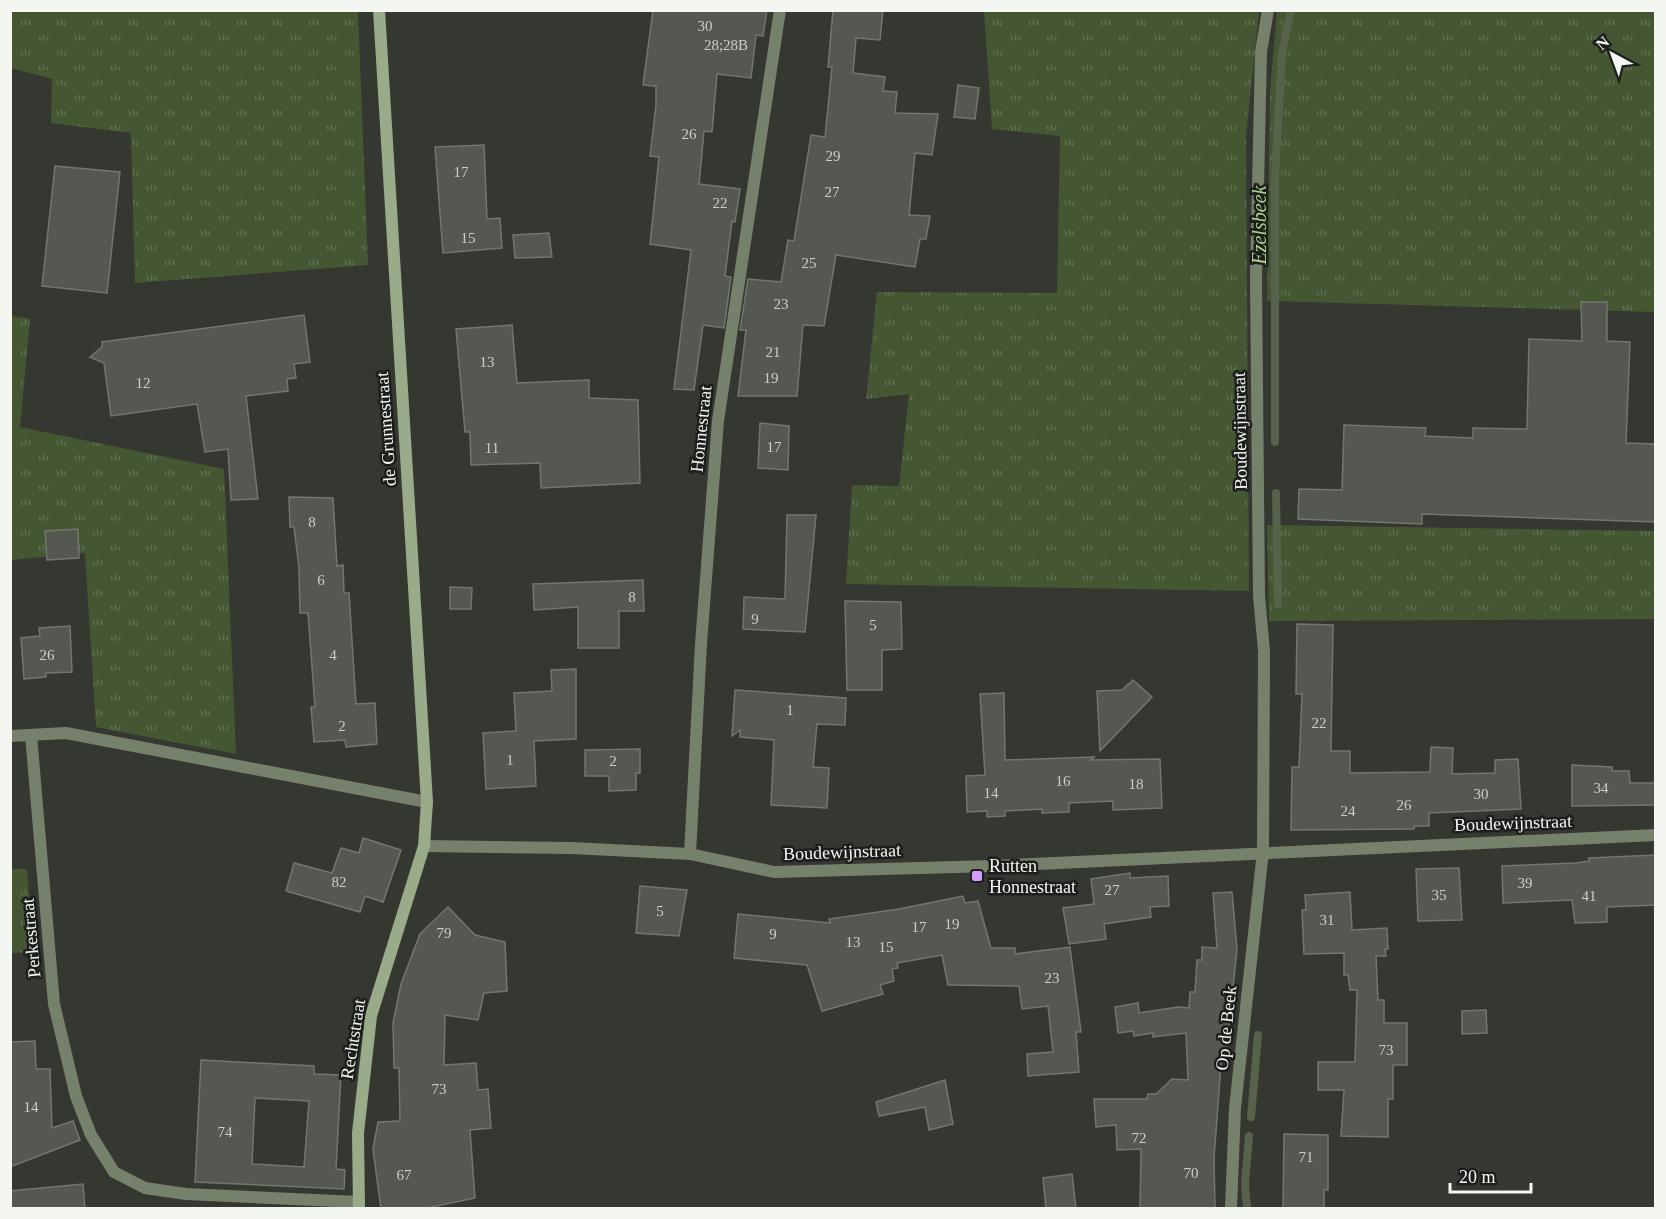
<svg xmlns="http://www.w3.org/2000/svg" width="1666" height="1219" viewBox="0 0 1666 1219" font-family="Georgia,serif">
	<defs>
		<pattern id="grass-tufts" width="24" height="20" patternUnits="userSpaceOnUse" patternTransform="scale(1.5)"><rect width="24" height="20" fill="#445732"/><path d="M3 7l-1-3M5 7V3M7 7l1-3M15 17l-1-3M17 17v-4M19 17l1-3" fill="none" stroke="#5f7050"/></pattern>
	</defs>
	<rect width="100%" height="100%" fill="#343830"/>
	<!-- grass -->
	<g fill="url(#grass-tufts)">
		<path d="M10,11H358L368,265L135,283L131,133L51,123L52,79L11,68Z"/>
		<path d="M984,11H1259L1246,137L1249,591L846,584L852,485L899,486L909,394L866,399L877,292L1057,293L1060,136L992,129Z"/>
		<path d="M1277,11H1655V312L1267,301L1270,91Z"/>
		<path d="M10,316L30,319L20,427L224,469L236,754L96,727L85,553L11,560Z"/>
		<path d="M1267,525L1655,531V619L1269,621Z"/>
		<path d="M11,869H27L33,952L11,953Z"/>
	</g>
	<g fill="none" stroke-linecap="round" stroke-linejoin="round">
		<!-- stream -->
		<g stroke="#566249" stroke-width="8">
			<path d="M1275,442V177L1282,52L1291,10"/>
			<path d="M1276,493L1278,604"/>
			<path d="M1251,1117L1258,1035"/>
			<path d="M1247,1208L1245,1184L1249,1136"/>
		</g>
	</g>
	<!-- building -->
	<g fill="#545850" stroke="#72776e" stroke-width="1.5" fill-rule="evenodd">
		<path d="M653,10H767L763,36L756,35L751,78L717,74L712,132L704,131L699,184L740,189L735,222L732,221L725,276L731,277L724,328L703,325L694,390L674,389L691,250L650,244L659,157L650,156L656,105V86L643,85Z"/>
		<path d="M833,10H883L880,40L856,38L853,73L885,77L883,91L897,92L895,113L938,114L932,155L915,153L909,215L930,216L926,239H920L915,267L836,255L824,326L803,325L797,396H738L746,330H740L748,279L781,282L788,240L794,241L811,135L825,137L832,67H828Z"/>
		<path d="M958,85L979,88L975,119L954,117Z"/>
		<path d="M484,145L487,219L500,218L502,248L443,253L435,147Z"/>
		<path d="M55,166L120,172L107,293L42,286Z"/>
		<path d="M549,233L552,257L515,258L513,235Z"/>
		<path d="M1581,302H1607V341L1630,342L1626,443L1656,444V522L1422,514V524L1298,519L1299,489L1342,490L1344,425L1426,428L1425,436L1473,438V428L1527,429L1529,339L1582,341Z"/>
		<path d="M304,315L310,362L294,364L296,378L287,379L288,391L246,396L258,499L231,500L228,449L205,452L197,404L111,416L104,363L90,357L102,347V342Z"/>
		<path d="M512,325L517,383L589,380V398L638,400L640,483L541,488L540,463L471,465L470,432H465L456,329Z"/>
		<path d="M760,423L789,426L788,470L758,468Z"/>
		<path d="M289,497L333,498L337,566L343,565L344,593H349L356,704L375,703L377,744L346,747L345,740L314,742L311,707H315L308,613H300L299,568L294,527H290Z"/>
		<path d="M787,515H816L805,632L743,629L744,597L785,599Z"/>
		<path d="M78,529L79,558L47,560L45,531Z"/>
		<path d="M643,580L644,611H619V648H578V607L534,610L533,584Z"/>
		<path d="M450,587L472,588L471,609H450Z"/>
		<path d="M845,601L901,602L902,649L882,650V690H847Z"/>
		<path d="M1297,624L1333,625L1331,751H1350V773L1430,772L1431,747L1453,748L1452,774L1495,773V760L1518,759L1521,809L1429,813V826H1414V829L1291,830L1292,767H1299L1302,694H1296Z"/>
		<path d="M70,626L72,672L46,673V677L24,679L21,638L40,636L39,628Z"/>
		<path d="M576,669V739L534,741L536,786L486,789L483,733L516,731L514,693L552,691L551,670Z"/>
		<path d="M1133,680L1152,697L1100,751L1097,691L1122,690Z"/>
		<path d="M735,690L846,698L845,725L817,724L813,767L829,768L827,808L771,805L774,740L740,737V730L732,736Z"/>
		<path d="M1004,693L1005,760L1094,757L1091,760L1160,759L1162,808L1113,810V801L1069,803V812L1042,813V809L1005,811V816L987,817V811L967,812L966,776L985,775L980,694Z"/>
		<path d="M640,749V773H636V790L609,791V776H585V750Z"/>
		<path d="M1572,765L1612,767V771H1629L1630,783H1656V805L1572,806Z"/>
		<path d="M363,838L401,850L383,902L365,896L360,912L286,891L294,863L332,873L341,848L359,853Z"/>
		<path d="M1656,855V905L1607,907V922L1575,923L1572,900L1503,903L1502,866L1576,863L1589,861V858Z"/>
		<path d="M1459,868L1462,920L1418,921L1416,869Z"/>
		<path d="M1130,873V878L1168,876L1169,906L1150,907L1151,917L1104,924L1106,939L1069,944L1063,908L1094,904L1091,879Z"/>
		<path d="M640,886L687,890L679,936L636,933Z"/>
		<path d="M1232,892L1237,950L1226,1051H1222L1214,1158L1215,1209H1140L1141,1149L1117,1150L1116,1125L1096,1127L1094,1099H1147L1148,1094H1156L1172,1079L1188,1080L1186,1033L1153,1037V1033L1134,1036L1133,1031L1118,1033L1115,1007L1138,1003L1139,1013L1178,1007L1189,1008L1190,992H1195L1197,960H1202V947L1217,948L1213,893Z"/>
		<path d="M1350,892L1352,930L1387,928L1388,949H1385L1386,956H1376L1378,1000H1384V1023H1407V1065H1393V1099H1388V1137L1341,1136L1344,1090H1318V1062H1355L1357,990H1350L1348,975H1344V953L1304,954L1302,910H1306L1305,895Z"/>
		<path d="M963,896L965,903L978,901L991,948H1015V954L1070,947L1081,1032H1076L1079,1072L1028,1076L1027,1054L1053,1052L1048,1006L1022,1009L1019,986L948,985L942,955L897,963L898,968L892,969L894,981L880,985L883,994L822,1011L807,965L734,958L738,914L830,923L829,919L899,909Z"/>
		<path d="M448,907L475,935L505,942L507,991L484,993L478,1020L445,1015L444,1065L476,1063L478,1090L488,1089L491,1128L470,1130L475,1198L422,1209H381L373,1149L378,1122L400,1121L399,1068H394L393,1023L401,984L420,934Z"/>
		<path d="M1486,1010L1487,1033L1462,1034V1011Z"/>
		<path d="M35,1041L36,1069H50L52,1128L73,1121L80,1140L10,1167V1042Z"/>
		<path d="M201,1060L314,1066V1074L341,1075L336,1169L345,1170L344,1189L195,1182ZM255,1098L309,1101L304,1167L252,1164Z"/>
		<path d="M945,1080L953,1124L929,1130L925,1107L879,1116L876,1102Z"/>
		<path d="M1284,1134L1328,1135V1190H1324V1209H1283Z"/>
		<path d="M1072,1174L1076,1209H1046L1043,1178Z"/>
		<path d="M83,1184L85,1209H10V1191Z"/>
	</g>
	<g fill="none" stroke-linecap="round" stroke-linejoin="round">
		<!-- street -->
		<g stroke="#76816c" stroke-width="12">
			<path d="M31,735L54,1004L76,1096L91,1135L114,1172L145,1188L186,1194L359,1202"/>
			<path d="M10,736L66,733L427,802"/>
			<path d="M424,846L572,848L690,854L774,872L992,866L1656,835"/>
			<path d="M690,854L701,644L718,421L780,10"/>
			<path d="M1231,1208L1235,1108L1263,851L1264,651L1259,596L1256,278L1261,52L1268,10"/>
		</g>
		<!-- secondary -->
		<path stroke="#99ab89" stroke-width="12" d="M359,1208L358,1133L371,1016L424,846L427,802L379,10"/>
	</g>
	<!-- markers -->
	<rect fill="#d49cfb" stroke="#1c1e1b" stroke-width="2" x="971" y="870" width="12" height="12" rx="3"/>
	<g text-anchor="middle" dominant-baseline="central" stroke-width="5" stroke-linejoin="round" paint-order="stroke">
		<!-- number labels -->
		<g font-size="15" fill="#cbcec9">
			<text x="705" y="26">30</text>
			<text x="726" y="45">28;28B</text>
			<text x="689" y="134">26</text>
			<text x="833" y="156">29</text>
			<text x="461" y="172">17</text>
			<text x="832" y="192">27</text>
			<text x="720" y="203">22</text>
			<text x="468" y="238">15</text>
			<text x="809" y="263">25</text>
			<text x="781" y="304">23</text>
			<text x="773" y="352">21</text>
			<text x="487" y="362">13</text>
			<text x="771" y="378">19</text>
			<text x="143" y="383">12</text>
			<text x="774" y="447">17</text>
			<text x="492" y="448">11</text>
			<text x="312" y="522">8</text>
			<text x="321" y="580">6</text>
			<text x="632" y="597">8</text>
			<text x="755" y="619">9</text>
			<text x="873" y="625">5</text>
			<text x="47" y="655">26</text>
			<text x="333" y="655">4</text>
			<text x="790" y="710">1</text>
			<text x="1319" y="723">22</text>
			<text x="342" y="726">2</text>
			<text x="510" y="760">1</text>
			<text x="613" y="761">2</text>
			<text x="1063" y="781">16</text>
			<text x="1136" y="784">18</text>
			<text x="1601" y="788">34</text>
			<text x="991" y="793">14</text>
			<text x="1481" y="794">30</text>
			<text x="1404" y="805">26</text>
			<text x="1348" y="811">24</text>
			<text x="339" y="882">82</text>
			<text x="1525" y="883">39</text>
			<text x="1112" y="890">27</text>
			<text x="1439" y="895">35</text>
			<text x="1589" y="896">41</text>
			<text x="660" y="911">5</text>
			<text x="1327" y="920">31</text>
			<text x="952" y="924">19</text>
			<text x="919" y="927">17</text>
			<text x="444" y="933">79</text>
			<text x="773" y="934">9</text>
			<text x="853" y="942">13</text>
			<text x="886" y="947">15</text>
			<text x="1052" y="978">23</text>
			<text x="1386" y="1050">73</text>
			<text x="439" y="1089">73</text>
			<text x="31" y="1107">14</text>
			<text x="225" y="1132">74</text>
			<text x="1139" y="1138">72</text>
			<text x="1306" y="1157">71</text>
			<text x="1191" y="1173">70</text>
			<text x="404" y="1175">67</text>
		</g>
		<!-- street labels -->
		<g font-size="18" fill="#f3f6f1" stroke="#1c1e1b">
			<text transform="translate(386 429) rotate(-94)">de Grunnestraat</text>
			<text transform="translate(701 429) rotate(-84)">Honnestraat</text>
			<text transform="translate(1240 431) rotate(-91)">Boudewijnstraat</text>
			<text transform="translate(1513 823) rotate(-2)">Boudewijnstraat</text>
			<text transform="translate(842 852) rotate(-2)">Boudewijnstraat</text>
			<text transform="translate(31 938) rotate(-95)">Perkestraat</text>
			<text transform="translate(1226 1028) rotate(-84)">Op de Beek</text>
			<text transform="translate(353 1039) rotate(-81)">Rechtstraat</text>
		</g>
		<!-- poi labels -->
		<g font-size="18" fill="#f3f6f1" stroke="#1c1e1b" text-anchor="start">
			<text x="989" y="866">Rutten<tspan x="989" dy="21">Honnestraat</tspan></text>
		</g>
		<!-- water labels -->
		<g font-size="20" font-style="italic" fill="#add38a" stroke="#1c1e1b">
			<text transform="translate(1259 225) rotate(-90)">Ezelsbeek</text>
		</g>
	</g>
	<!-- border -->
	<rect width="1666" height="1219" fill="none" stroke="#f3f6f1" stroke-width="24"/>
	<!-- north arrow -->
	<g transform="translate(1612 54) rotate(319)" stroke="#1c1e1b" stroke-width="4.5" paint-order="stroke">
	<path d="M0-4.5L10 22L0 15L-10 22Z" fill="#f3f6f1"/>
	<text y="-9" font-size="16" font-weight="bold" text-anchor="middle" fill="#f3f6f1">N</text>
	</g>
	<!-- scale -->
	<path d="M1450 1183v9h81v-9" fill="none" stroke="#f3f6f1" stroke-width="3"/>
	<text x="1459" y="1183" font-size="18" fill="#f3f6f1" stroke="#1c1e1b" stroke-width="4.5" paint-order="stroke">20 m</text>
</svg>
